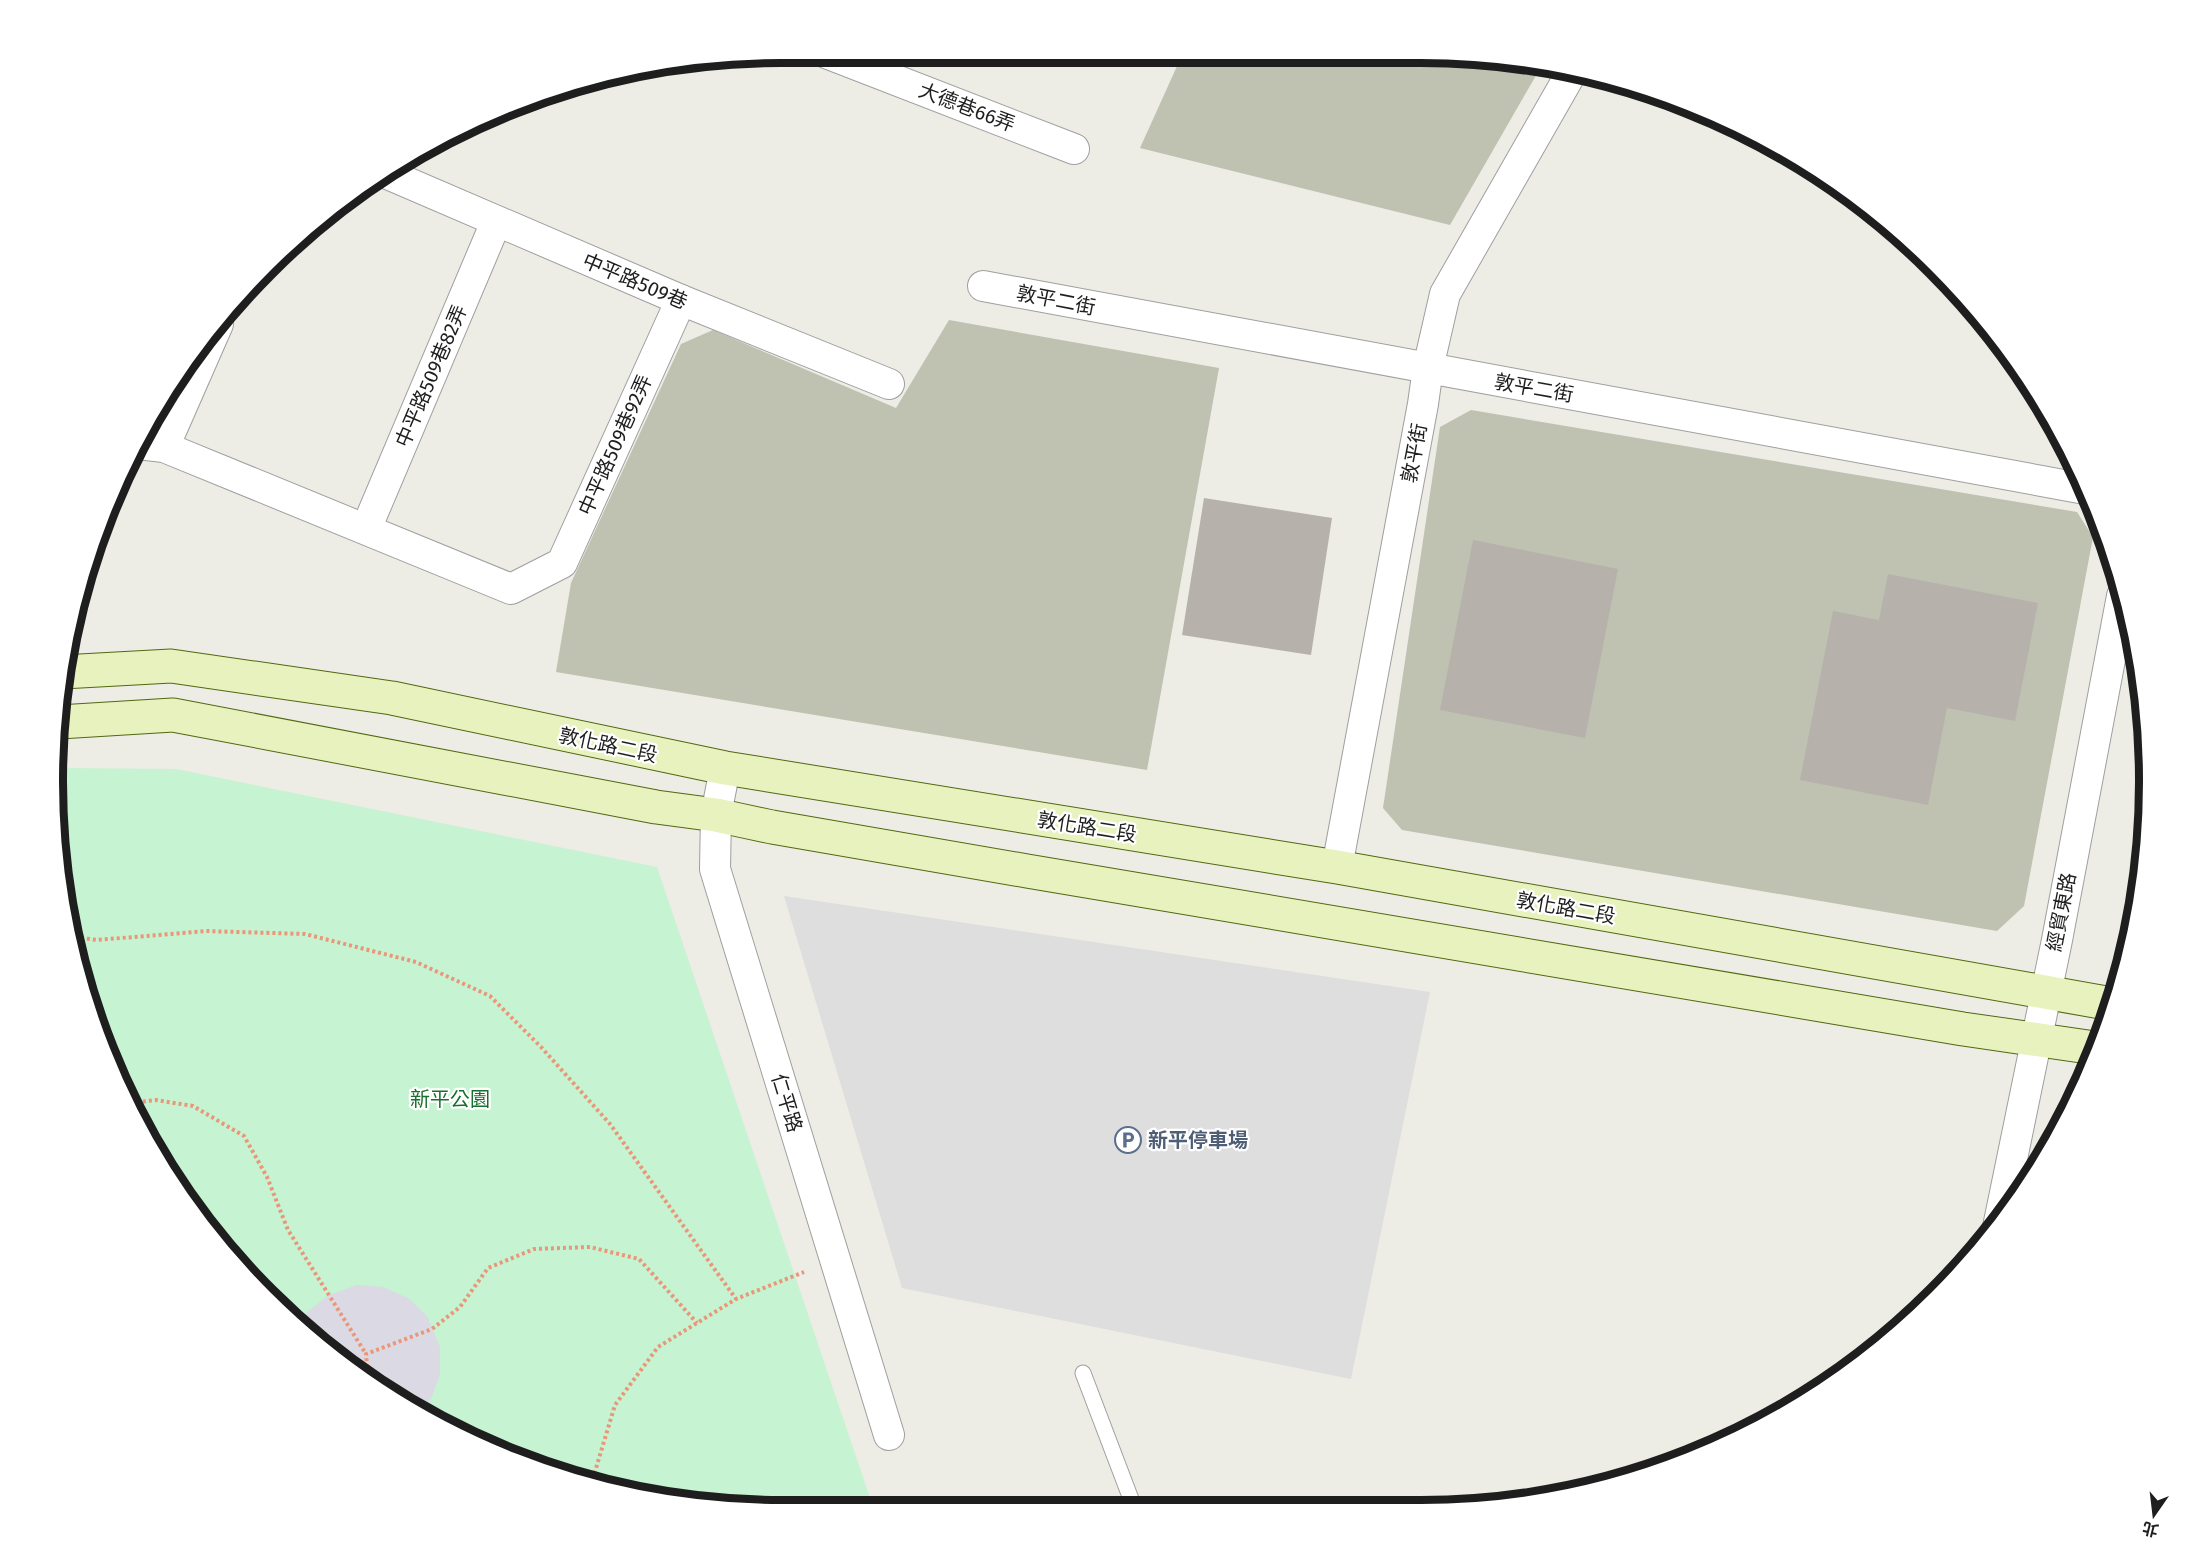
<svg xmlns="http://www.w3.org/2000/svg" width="2202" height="1563" viewBox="0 0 2202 1563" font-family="'Fira Sans','Noto Sans TC',sans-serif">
	<rect width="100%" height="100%" fill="#edece5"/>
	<!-- construction -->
	<g fill="#bfc1b1">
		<path d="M1183,53H1421L1542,65L1450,225L1140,148Z"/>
		<path d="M949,320L1219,368L1147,770L556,672L571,583L681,344L713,330L896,408Z"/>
		<path d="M1471,410L2077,512L2093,537L2024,906L1997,931L1402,830L1383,808L1440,427Z"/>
	</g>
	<!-- park -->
	<path fill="#c6f3d1" d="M59,768L176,769L657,867L871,1501L862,1508L734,1509L593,1486L459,1435L337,1360L233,1262L175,1186L108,1061L59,876Z"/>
	<!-- parking -->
	<path fill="#dedede" d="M784,896L1430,992L1351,1379L902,1288Z"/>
	<!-- plaza -->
	<path fill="#dbd9e3" d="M357,1285L383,1287L408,1298L427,1316L440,1347V1374L431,1399L419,1411L337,1360L300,1324L307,1312L329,1295Z"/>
	<!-- building -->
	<g fill="#b6b2ab">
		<path d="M1204,498L1332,518L1311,655L1182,635Z"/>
		<path d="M1473,540L1618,569L1585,738L1440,710Z"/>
		<path d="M1888,574L2038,603L2015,721L1947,708L1928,805L1800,780L1833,611L1879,620Z"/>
	</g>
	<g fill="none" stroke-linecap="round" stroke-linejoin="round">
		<defs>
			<path id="lane" d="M1083,1373L1134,1507"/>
			<g id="street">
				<path d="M826,53L1074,149"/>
				<path d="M383,172L681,300L889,384"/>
				<path d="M983,286L2085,489"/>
				<path d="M138,444L164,447L511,589L562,563L681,300"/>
				<path d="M164,447L218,324"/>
				<path d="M366,529L496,222"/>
				<path d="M725,768L716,815L715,869L889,1435"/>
				<path d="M1337,867L1423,404L1428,368L1445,294L1573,70"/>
				<path d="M1998,1227L2057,940L2122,596"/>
			</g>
			<g id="secondary">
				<path d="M62,672L171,666L392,698L725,768L1337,867L2112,1004"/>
				<path d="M59,722L173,715L656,807L716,815L772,827L1027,871L1963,1029L2095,1048"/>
			</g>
		</defs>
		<!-- lane casing -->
		<use href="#lane" stroke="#9f9f9f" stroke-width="17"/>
		<!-- street casing -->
		<use href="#street" stroke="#9f9f9f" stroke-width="32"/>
		<!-- secondary casing -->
		<use href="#secondary" stroke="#516811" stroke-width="35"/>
		<!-- path -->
		<g stroke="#ea9679" stroke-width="4" stroke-dasharray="3 3" stroke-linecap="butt">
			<path d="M75,937L97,940L206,931L305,934L416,962L490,996L541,1047L610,1124L736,1299"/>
			<path d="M131,1103L156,1100L193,1106L244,1136L267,1177L288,1230L366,1354"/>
			<path d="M368,1379L366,1354L432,1329L460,1307L488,1268L534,1249L590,1247L639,1259L697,1323"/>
			<path d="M591,1485L615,1405L658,1347L736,1299L804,1272"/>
		</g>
		<!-- lane -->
		<use href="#lane" stroke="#fff" stroke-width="15"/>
		<!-- street -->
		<use href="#street" stroke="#fff" stroke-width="30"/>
		<!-- secondary -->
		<use href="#secondary" stroke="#e7f2be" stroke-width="33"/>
	</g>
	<!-- icons -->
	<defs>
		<symbol id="parking-ring" viewBox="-11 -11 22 22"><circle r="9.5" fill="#fff" stroke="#5c6f8a" stroke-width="1.5"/><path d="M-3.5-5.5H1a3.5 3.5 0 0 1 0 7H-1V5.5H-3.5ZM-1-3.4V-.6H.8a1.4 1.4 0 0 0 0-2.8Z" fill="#5c6f8a"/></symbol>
	</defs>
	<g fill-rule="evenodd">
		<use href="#parking-ring" x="1113" y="1125" width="30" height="30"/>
	</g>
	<g text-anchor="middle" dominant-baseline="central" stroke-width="4.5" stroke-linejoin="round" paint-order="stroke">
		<!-- street labels -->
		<g font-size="20" fill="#1e1e1e" stroke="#fff">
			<text transform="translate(967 107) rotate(21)">大德巷66弄</text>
			<text transform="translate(635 281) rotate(23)">中平路509巷</text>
			<text transform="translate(1056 300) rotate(11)">敦平二街</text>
			<text transform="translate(431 376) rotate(-67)">中平路509巷82弄</text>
			<text transform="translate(1534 388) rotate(10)">敦平二街</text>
			<text transform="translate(615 445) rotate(-66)">中平路509巷92弄</text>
			<text transform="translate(1414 453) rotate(-79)">敦平街</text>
			<text transform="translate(608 745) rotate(12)">敦化路二段</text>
			<text transform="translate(1087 827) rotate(9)">敦化路二段</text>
			<text transform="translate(1566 908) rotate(10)">敦化路二段</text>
			<text transform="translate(2061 912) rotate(-79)">經貿東路</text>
			<text transform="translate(787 1103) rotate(73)">仁平路</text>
		</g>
		<!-- park labels -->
		<g font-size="20" fill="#18702d" stroke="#fff">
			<text x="450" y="1099">新平公園</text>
		</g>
		<!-- service labels -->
		<g font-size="20" font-weight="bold" fill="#4e5e75" stroke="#fff" text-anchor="start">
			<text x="1148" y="1140">新平停車場</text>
		</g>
	</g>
	<!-- crop -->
	<path d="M0 0H2202V1563H0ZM781 63H1421A718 718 0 0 1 2139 781V782A718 718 0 0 1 1421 1500H781A718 718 0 0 1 63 782V781A718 718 0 0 1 781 63Z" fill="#fff" fill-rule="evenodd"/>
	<path fill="none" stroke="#1e1e1e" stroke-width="8" d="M781 63H1421A718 718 0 0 1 2139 781V782A718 718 0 0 1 1421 1500H781A718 718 0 0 1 63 782V781A718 718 0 0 1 781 63Z"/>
	<!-- north arrow -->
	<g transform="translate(2154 1515) rotate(194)" stroke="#ffffff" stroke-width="4.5" paint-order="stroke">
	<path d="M0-4.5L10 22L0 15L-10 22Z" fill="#1e1e1e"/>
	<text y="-9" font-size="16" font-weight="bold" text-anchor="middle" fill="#1e1e1e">北</text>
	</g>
</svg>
